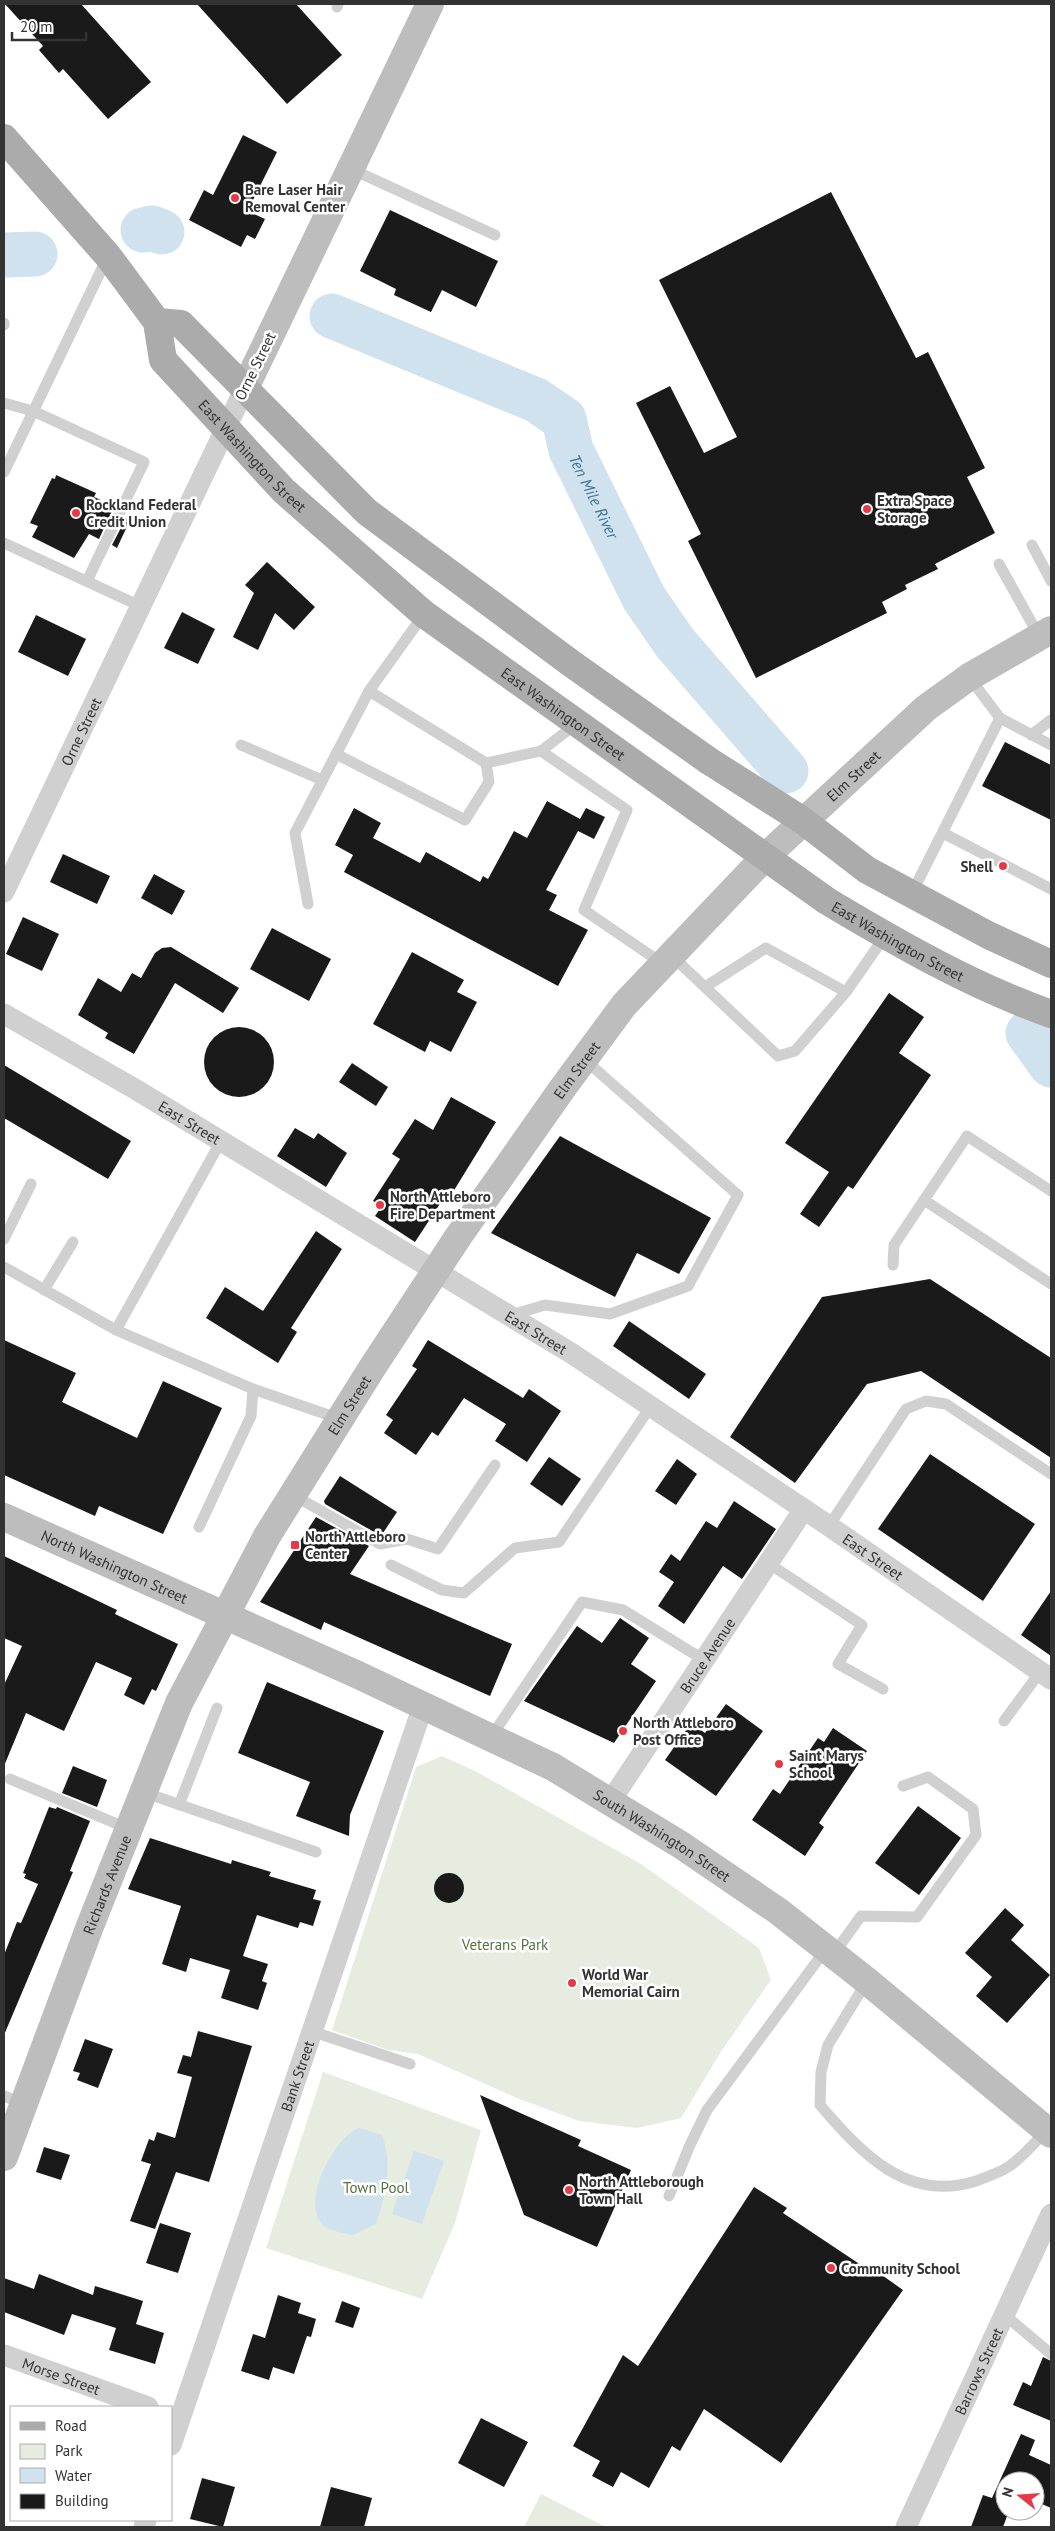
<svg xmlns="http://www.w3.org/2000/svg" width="1055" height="2531" viewBox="0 0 1055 2531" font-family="'PT Sans',sans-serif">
	<rect width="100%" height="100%" fill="#fff"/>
	<!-- green -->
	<g fill="#e6ecdf">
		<path d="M442,1756L475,1771L641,1864L759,1948L771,1980L722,2050L681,2118L637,2128L579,2121L519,2099L418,2054L388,2050L332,2030L416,1767Z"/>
		<path d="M323,2072L481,2130L455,2223L422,2299L266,2248Z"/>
		<path d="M541,2494L606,2527H524Z"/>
	</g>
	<!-- water -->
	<g fill="#cfe2ee">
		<path d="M359,2128L382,2135C393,2166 386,2194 376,2224L353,2235C345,2233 330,2231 324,2226C299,2203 334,2137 359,2128Z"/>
		<path d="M414,2151L444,2161L422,2224L392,2214Z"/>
	</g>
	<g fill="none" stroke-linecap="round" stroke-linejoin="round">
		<!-- river -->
		<g stroke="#cfe2ee" stroke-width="45">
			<path d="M143,230L152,228L162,232"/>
			<path d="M4,255L35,254"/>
			<path id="s1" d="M332,316L536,400L564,419L571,450L644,598L675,643L786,771"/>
			<path d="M1028,1033L1051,1065"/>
		</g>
	</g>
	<!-- building -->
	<g fill="#1a1a1a">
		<path d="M5,4H81L151,82L108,119L63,69L59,73L39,50L43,46Z"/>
		<path d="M197,4H296L342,55L287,104Z"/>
		<path d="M243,135L277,152L252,202L256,204L252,213L265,219L255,239L247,235L241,247L189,220L204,190L213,195Z"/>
		<path d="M831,192L916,358L928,352L985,468L967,477L995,533L935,564L938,569L905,585L907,589L882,602L887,613L756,678L688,541L701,534L636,403L670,386L704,453L737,437L659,280Z"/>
		<path d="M390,210L498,261L476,307L442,290L431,312L394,295L396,289L360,271Z"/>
		<path d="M56,475L96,493L94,497L101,500V506L112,511L99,539L89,534L74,558L32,537L38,526L30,523L52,478L55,479Z"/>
		<path d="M126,518L130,520L117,548L112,545Z"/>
		<path d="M267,562L315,607L294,630L275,613L258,650L233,637L254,593L245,585Z"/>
		<path d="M182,612L215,629L198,664L164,648Z"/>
		<path d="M36,615L86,639L68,676L18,652Z"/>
		<path d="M1005,742L1051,765V820L982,786Z"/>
		<path d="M547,801L580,819L586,808L605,817L594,839L578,831L546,890L557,895L549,910L588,930L558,986L344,872L353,855L335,845L354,808L381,823L373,838L420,863L426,852L480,882L483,876L488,879L514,831L527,838Z"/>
		<path d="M63,854L110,876L97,904L50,882Z"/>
		<path d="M154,874L185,891L172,915L141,898Z"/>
		<path d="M23,917L59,934L42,971L6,954Z"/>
		<path d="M272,928L331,959L309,1001L250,969Z"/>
		<path d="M171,947L239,988L223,1013L175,983L134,1054L105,1038L108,1033L78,1015L98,978L121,992L132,973L141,978L155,953L162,948Z"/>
		<path d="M412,952L464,980L457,992L477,1002L451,1052L430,1041L425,1052L373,1024Z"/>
		<path d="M889,993L924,1017L899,1053L931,1075L853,1189L848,1186L819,1227L800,1214L829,1172L785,1143Z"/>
		<circle cx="239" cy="1062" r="35"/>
		<path d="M352,1063L388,1087L376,1106L339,1082Z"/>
		<path d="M4,1065L131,1141L108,1179L4,1118Z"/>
		<path d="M451,1097L496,1122L453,1192L449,1190L415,1242L375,1216L382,1206L373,1201L400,1159L392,1154L415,1119L433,1130Z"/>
		<path d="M295,1128L314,1139L318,1133L347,1153L326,1187L277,1156Z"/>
		<path d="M560,1136L711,1218L679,1274L637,1253L615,1297L491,1233Z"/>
		<path d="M316,1231L342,1249L291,1328L297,1332L278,1363L206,1318L225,1287L263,1311Z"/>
		<path d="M930,1279L1051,1358V1458L921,1371L867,1384L795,1483L730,1437L822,1297Z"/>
		<path d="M629,1321L706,1374L689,1399L613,1346Z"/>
		<path d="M4,1340L76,1373L62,1402L137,1438L163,1381L222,1408L163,1534L99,1506L95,1516L4,1475Z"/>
		<path d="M428,1340L523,1398L529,1389L561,1411L527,1462L495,1441L506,1424L464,1398L438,1436L432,1432L416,1455L384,1433L393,1420L386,1415L417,1369L412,1366Z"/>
		<path d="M930,1454L1035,1524L983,1601L878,1529Z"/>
		<path d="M549,1457L581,1479L562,1506L530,1484Z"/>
		<path d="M677,1459L697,1474L676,1505L655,1491Z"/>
		<path d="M340,1476L397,1512L381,1536L325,1504L324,1501Z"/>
		<path d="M734,1501L776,1529L742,1579L723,1566L684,1624L658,1606L674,1582L659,1572L671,1554L680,1561L706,1521L717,1528Z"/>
		<path d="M316,1517L369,1546L350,1574L512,1644L490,1696L324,1622L321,1630L260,1602Z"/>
		<path d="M4,1556L117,1610L115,1614L178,1644L156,1691L152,1689L144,1705L124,1695L132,1678L96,1662L64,1731L26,1713L4,1766V1685L22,1646L4,1638Z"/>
		<path d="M1051,1591V1656L1021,1635Z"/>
		<path d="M620,1618L649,1638L631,1664L656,1681L614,1743L524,1701L577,1626L602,1643Z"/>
		<path d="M267,1682L384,1731L350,1815L349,1836L296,1816L310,1782L238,1753Z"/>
		<path d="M726,1704L763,1731L716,1796L665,1760L691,1723L705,1733Z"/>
		<path d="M833,1728L867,1751L819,1823L824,1827L805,1856L752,1820L773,1789L780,1794L818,1738L824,1742Z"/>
		<path d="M73,1766L107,1780L97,1807L62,1793Z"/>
		<path d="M918,1806L961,1838L919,1895L875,1863Z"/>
		<path d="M49,1807L56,1809L57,1807L90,1821L70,1871L73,1872L4,2035V1955L17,1922L21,1923L38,1884L24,1878L26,1874L23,1873Z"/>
		<path d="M150,1838L231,1864L232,1860L271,1872L269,1876L316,1890L313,1899L321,1901L313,1926L300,1922L298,1928L257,1915L243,1956L268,1964L262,1981L267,1983L258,2010L221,1998L230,1970L190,1958L186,1972L162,1964L181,1906L128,1889Z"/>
		<circle cx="449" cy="1888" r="15"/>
		<path d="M1005,1908L1024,1925L1011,1940L1050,1975L1007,2023L976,1996L992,1977L965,1953Z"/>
		<path d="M198,2031L252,2046L209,2182L176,2172L155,2229L130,2221L151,2164L141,2161L149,2139L154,2141L157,2132L175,2138L192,2077L177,2073L183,2055L191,2057Z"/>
		<path d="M85,2039L113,2049L98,2088L77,2080L80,2073L73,2071Z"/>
		<path d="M480,2095L581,2140L578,2146L631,2170L597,2247L524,2215Z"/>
		<path d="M44,2147L70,2155L61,2180L36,2172Z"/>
		<path d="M754,2187L787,2208L783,2213L864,2267L872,2268L903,2290L781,2463L704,2409L680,2451L672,2446L649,2488L621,2472L613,2487L592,2476L600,2461L573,2446L623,2355L638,2366Z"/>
		<path d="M160,2223L191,2233L178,2273L146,2263Z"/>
		<path d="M39,2274L93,2295L95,2286L143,2301L136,2324L164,2333L155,2364L109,2350L116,2328L72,2314L64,2335L4,2312V2278L34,2289Z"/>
		<path d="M278,2295L301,2303L298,2313L316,2319L311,2337L307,2336L294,2374L273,2367L269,2380L241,2371L253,2334L265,2338Z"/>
		<path d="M342,2301L360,2308L353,2328L335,2322Z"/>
		<path d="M1043,2357L1051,2361V2421L1013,2405L1023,2382L1031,2386Z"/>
		<path d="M481,2418L528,2442L504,2487L458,2463Z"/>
		<path d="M1021,2434L1035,2440L1029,2455L1051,2465V2508L1035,2501V2481H1005V2511H1009L1003,2527H971L983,2495L992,2498Z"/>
		<path d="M202,2478L235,2487L223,2527L190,2519Z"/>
		<path d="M331,2487L372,2498L364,2527H320Z"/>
	</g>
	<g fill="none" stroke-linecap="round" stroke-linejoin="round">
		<!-- lane -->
		<g stroke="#d0d0d0" stroke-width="11">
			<path d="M337,7L338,4"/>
			<path d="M351,169L495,235"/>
			<path d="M4,323V325"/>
			<path d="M4,403L33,411L144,462L87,581"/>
			<path d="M4,472L107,258"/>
			<path d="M4,543L140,606"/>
			<path d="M1032,545L1051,581"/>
			<path d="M999,564L1039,636"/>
			<path d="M424,614L369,691L486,763L541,751L627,810L584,910L663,964"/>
			<path d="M969,677L1000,718L1051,745"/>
			<path d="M1031,735L1051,720"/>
			<path d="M241,745L322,780"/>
			<path d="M541,751L576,724"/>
			<path d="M336,754L465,820L489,782L486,763"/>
			<path d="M943,833L1051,889"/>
			<path d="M911,895L1000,718"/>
			<path d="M308,904L295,833L369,691"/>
			<path d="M671,955L778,1056L795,1051L846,992L885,936"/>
			<path d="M705,987L766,948L846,992"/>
			<path d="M1051,1191L967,1136L924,1200L1051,1284"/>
			<path d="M4,1239L31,1184"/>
			<path d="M893,1265L894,1245L924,1200"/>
			<path d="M4,1267L116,1330L221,1141"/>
			<path d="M44,1290L73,1242"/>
			<path d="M511,1315L545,1305L610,1314L688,1286L738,1195L584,1059"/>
			<path d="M116,1330L253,1389L251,1416L199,1527"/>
			<path d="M253,1389L340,1419"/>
			<path d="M293,1495L380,1544L407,1539L438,1549L495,1465"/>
			<path d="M829,1526L906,1409L926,1401L946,1404L1051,1474"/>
			<path d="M768,1563L862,1625L838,1664L883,1689"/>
			<path d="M391,1565L442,1590L464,1593L515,1548L559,1542L651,1406"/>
			<path d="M1004,1721L1040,1672"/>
			<path d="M491,1737L582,1602L623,1610L704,1660"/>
			<path d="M10,1779L129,1829"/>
			<path d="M143,1792L316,1852"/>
			<path d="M179,1805L217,1708"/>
			<path d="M833,1955L861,1916L917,1917L976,1835L973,1809L928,1777L903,1786"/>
			<path d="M867,1981L828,2045L821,2072L820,2105C861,2153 907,2203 976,2181C986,2177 999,2173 1008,2167C1022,2158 1034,2143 1046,2131"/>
			<path d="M311,2031L410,2064"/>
			<path d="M4,2096L25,2104"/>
			<path d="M669,2196L690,2145L707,2110L826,1949"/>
			<path d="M1006,2316L1051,2354"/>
		</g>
		<!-- street -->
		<g stroke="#d0d0d0" stroke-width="21">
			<path id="s2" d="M4,892L245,388"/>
			<path id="s3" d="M4,1014L135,1089L571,1353L829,1526L1051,1679"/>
			<path id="s4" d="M610,1802L804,1509"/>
			<path id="s5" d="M4,2355L148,2407"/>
			<path id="s6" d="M171,2445L423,1706"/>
			<path d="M144,2527L146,2520"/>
			<path id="s7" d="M906,2527L1051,2214"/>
		</g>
		<!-- secondary -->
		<g stroke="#bdbdbd" stroke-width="28">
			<path d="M245,388L430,4"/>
			<path id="s8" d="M4,1517L356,1674L553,1767L681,1845L778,1911L867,1981L1051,2134"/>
			<path id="s9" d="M4,2157L90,1926L179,1703L267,1536L372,1368L458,1237L562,1089L624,1005L764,858L926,708L969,677L1051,630"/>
		</g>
		<!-- primary -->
		<g stroke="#ababab" stroke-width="28">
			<path id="s10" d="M4,138L108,256L157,322L163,360L284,491L424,614L827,901C899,944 972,986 1051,1014"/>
			<path d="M157,322L181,324L367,512L572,664L709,761L802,820L867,870L988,935L1051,964"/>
		</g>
	</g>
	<!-- markers -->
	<g fill="#e63946" stroke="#fff" stroke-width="2">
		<circle cx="235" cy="198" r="5"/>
		<circle cx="867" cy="509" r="5"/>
		<circle cx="76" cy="513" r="5"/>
		<circle cx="1003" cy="866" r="5"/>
		<circle cx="380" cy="1205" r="5"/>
		<rect x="290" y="1540" width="10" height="10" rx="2.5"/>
		<circle cx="623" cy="1731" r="5"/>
		<circle cx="779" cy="1764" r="5"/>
		<circle cx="572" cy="1983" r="5"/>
		<circle cx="569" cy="2190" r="5"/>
		<circle cx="831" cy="2268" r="5"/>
	</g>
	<g text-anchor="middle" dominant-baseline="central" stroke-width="5" stroke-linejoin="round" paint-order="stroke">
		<!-- poi labels -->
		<g font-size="15" font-weight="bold" fill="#333" stroke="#fff" text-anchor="start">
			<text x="245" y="189">Bare Laser Hair<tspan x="245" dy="17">Removal Center</tspan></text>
			<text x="877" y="500">Extra Space<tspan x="877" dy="17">Storage</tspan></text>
			<text x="86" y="504">Rockland Federal<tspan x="86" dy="17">Credit Union</tspan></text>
			<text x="993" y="866" text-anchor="end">Shell</text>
			<text x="390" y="1196">North Attleboro<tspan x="390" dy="17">Fire Department</tspan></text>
			<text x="305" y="1536">North Attleboro<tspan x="305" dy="17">Center</tspan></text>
			<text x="633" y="1722">North Attleboro<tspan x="633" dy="17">Post Office</tspan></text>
			<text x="789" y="1755">Saint Marys<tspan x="789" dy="17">School</tspan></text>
			<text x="582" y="1974">World War<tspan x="582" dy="17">Memorial Cairn</tspan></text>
			<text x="579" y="2181">North Attleborough<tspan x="579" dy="17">Town Hall</tspan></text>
			<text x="841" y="2268">Community School</text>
		</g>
		<!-- street labels -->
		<g font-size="15" fill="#333" stroke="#fff">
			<text transform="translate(255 366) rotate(-64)">Orne Street</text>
			<text stroke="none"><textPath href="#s10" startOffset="409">East Washington Street</textPath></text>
			<text stroke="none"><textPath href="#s10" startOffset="814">East Washington Street</textPath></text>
			<text stroke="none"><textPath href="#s2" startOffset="178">Orne Street</textPath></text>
			<text stroke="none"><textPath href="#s9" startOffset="1640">Elm Street</textPath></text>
			<text stroke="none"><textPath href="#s10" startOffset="1219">East Washington Street</textPath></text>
			<text stroke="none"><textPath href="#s9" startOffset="1235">Elm Street</textPath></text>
			<text stroke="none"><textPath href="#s3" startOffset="215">East Street</textPath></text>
			<text stroke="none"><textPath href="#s3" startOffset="620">East Street</textPath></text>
			<text stroke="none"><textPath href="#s9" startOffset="830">Elm Street</textPath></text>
			<text stroke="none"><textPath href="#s3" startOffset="1025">East Street</textPath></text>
			<text stroke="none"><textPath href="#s8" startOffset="121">North Washington Street</textPath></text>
			<text stroke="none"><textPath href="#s4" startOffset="176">Bruce Avenue</textPath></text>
			<text stroke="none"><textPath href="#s8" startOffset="732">South Washington Street</textPath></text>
			<text stroke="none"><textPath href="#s9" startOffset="291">Richards Avenue</textPath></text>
			<text stroke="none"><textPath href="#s6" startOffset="390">Bank Street</textPath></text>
			<text stroke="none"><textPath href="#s7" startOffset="172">Barrows Street</textPath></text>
			<text stroke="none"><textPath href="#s5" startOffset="61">Morse Street</textPath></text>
		</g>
		<!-- park labels -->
		<g font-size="15" fill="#56703f" stroke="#fff">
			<text x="505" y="1944">Veterans Park</text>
			<text x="376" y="2187">Town Pool</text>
		</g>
		<!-- water labels -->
		<g font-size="16" font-style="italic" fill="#3f7597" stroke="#fff">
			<text stroke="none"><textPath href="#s1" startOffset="338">Ten Mile River</textPath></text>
		</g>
	</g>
	<!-- border -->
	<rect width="1055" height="2531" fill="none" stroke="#333333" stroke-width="10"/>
	<!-- legend -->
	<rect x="10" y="2406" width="162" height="115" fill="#ffffff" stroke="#adadad"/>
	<rect x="20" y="2422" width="25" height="8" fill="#ababab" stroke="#adadad"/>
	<text x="55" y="2431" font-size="15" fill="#333333">Road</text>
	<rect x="20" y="2444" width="25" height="15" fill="#e6ecdf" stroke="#adadad"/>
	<text x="55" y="2456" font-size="15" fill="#333333">Park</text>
	<rect x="20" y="2468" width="25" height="15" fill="#cfe2ee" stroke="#adadad"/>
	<text x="55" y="2481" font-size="15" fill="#333333">Water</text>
	<rect x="20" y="2494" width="25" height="15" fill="#1a1a1a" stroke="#adadad"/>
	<text x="55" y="2506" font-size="15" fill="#333333">Building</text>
	<!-- north arrow -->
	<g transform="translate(1020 2496) rotate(287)"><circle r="24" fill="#ffffff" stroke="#adadad"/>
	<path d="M0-4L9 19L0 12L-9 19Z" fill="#e63946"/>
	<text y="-8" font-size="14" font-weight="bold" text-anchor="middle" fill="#333333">N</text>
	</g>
	<!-- scale -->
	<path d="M12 32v8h74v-8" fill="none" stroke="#333333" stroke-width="2.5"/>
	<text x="20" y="32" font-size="15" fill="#333333" stroke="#ffffff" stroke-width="4" paint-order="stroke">20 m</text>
</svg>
